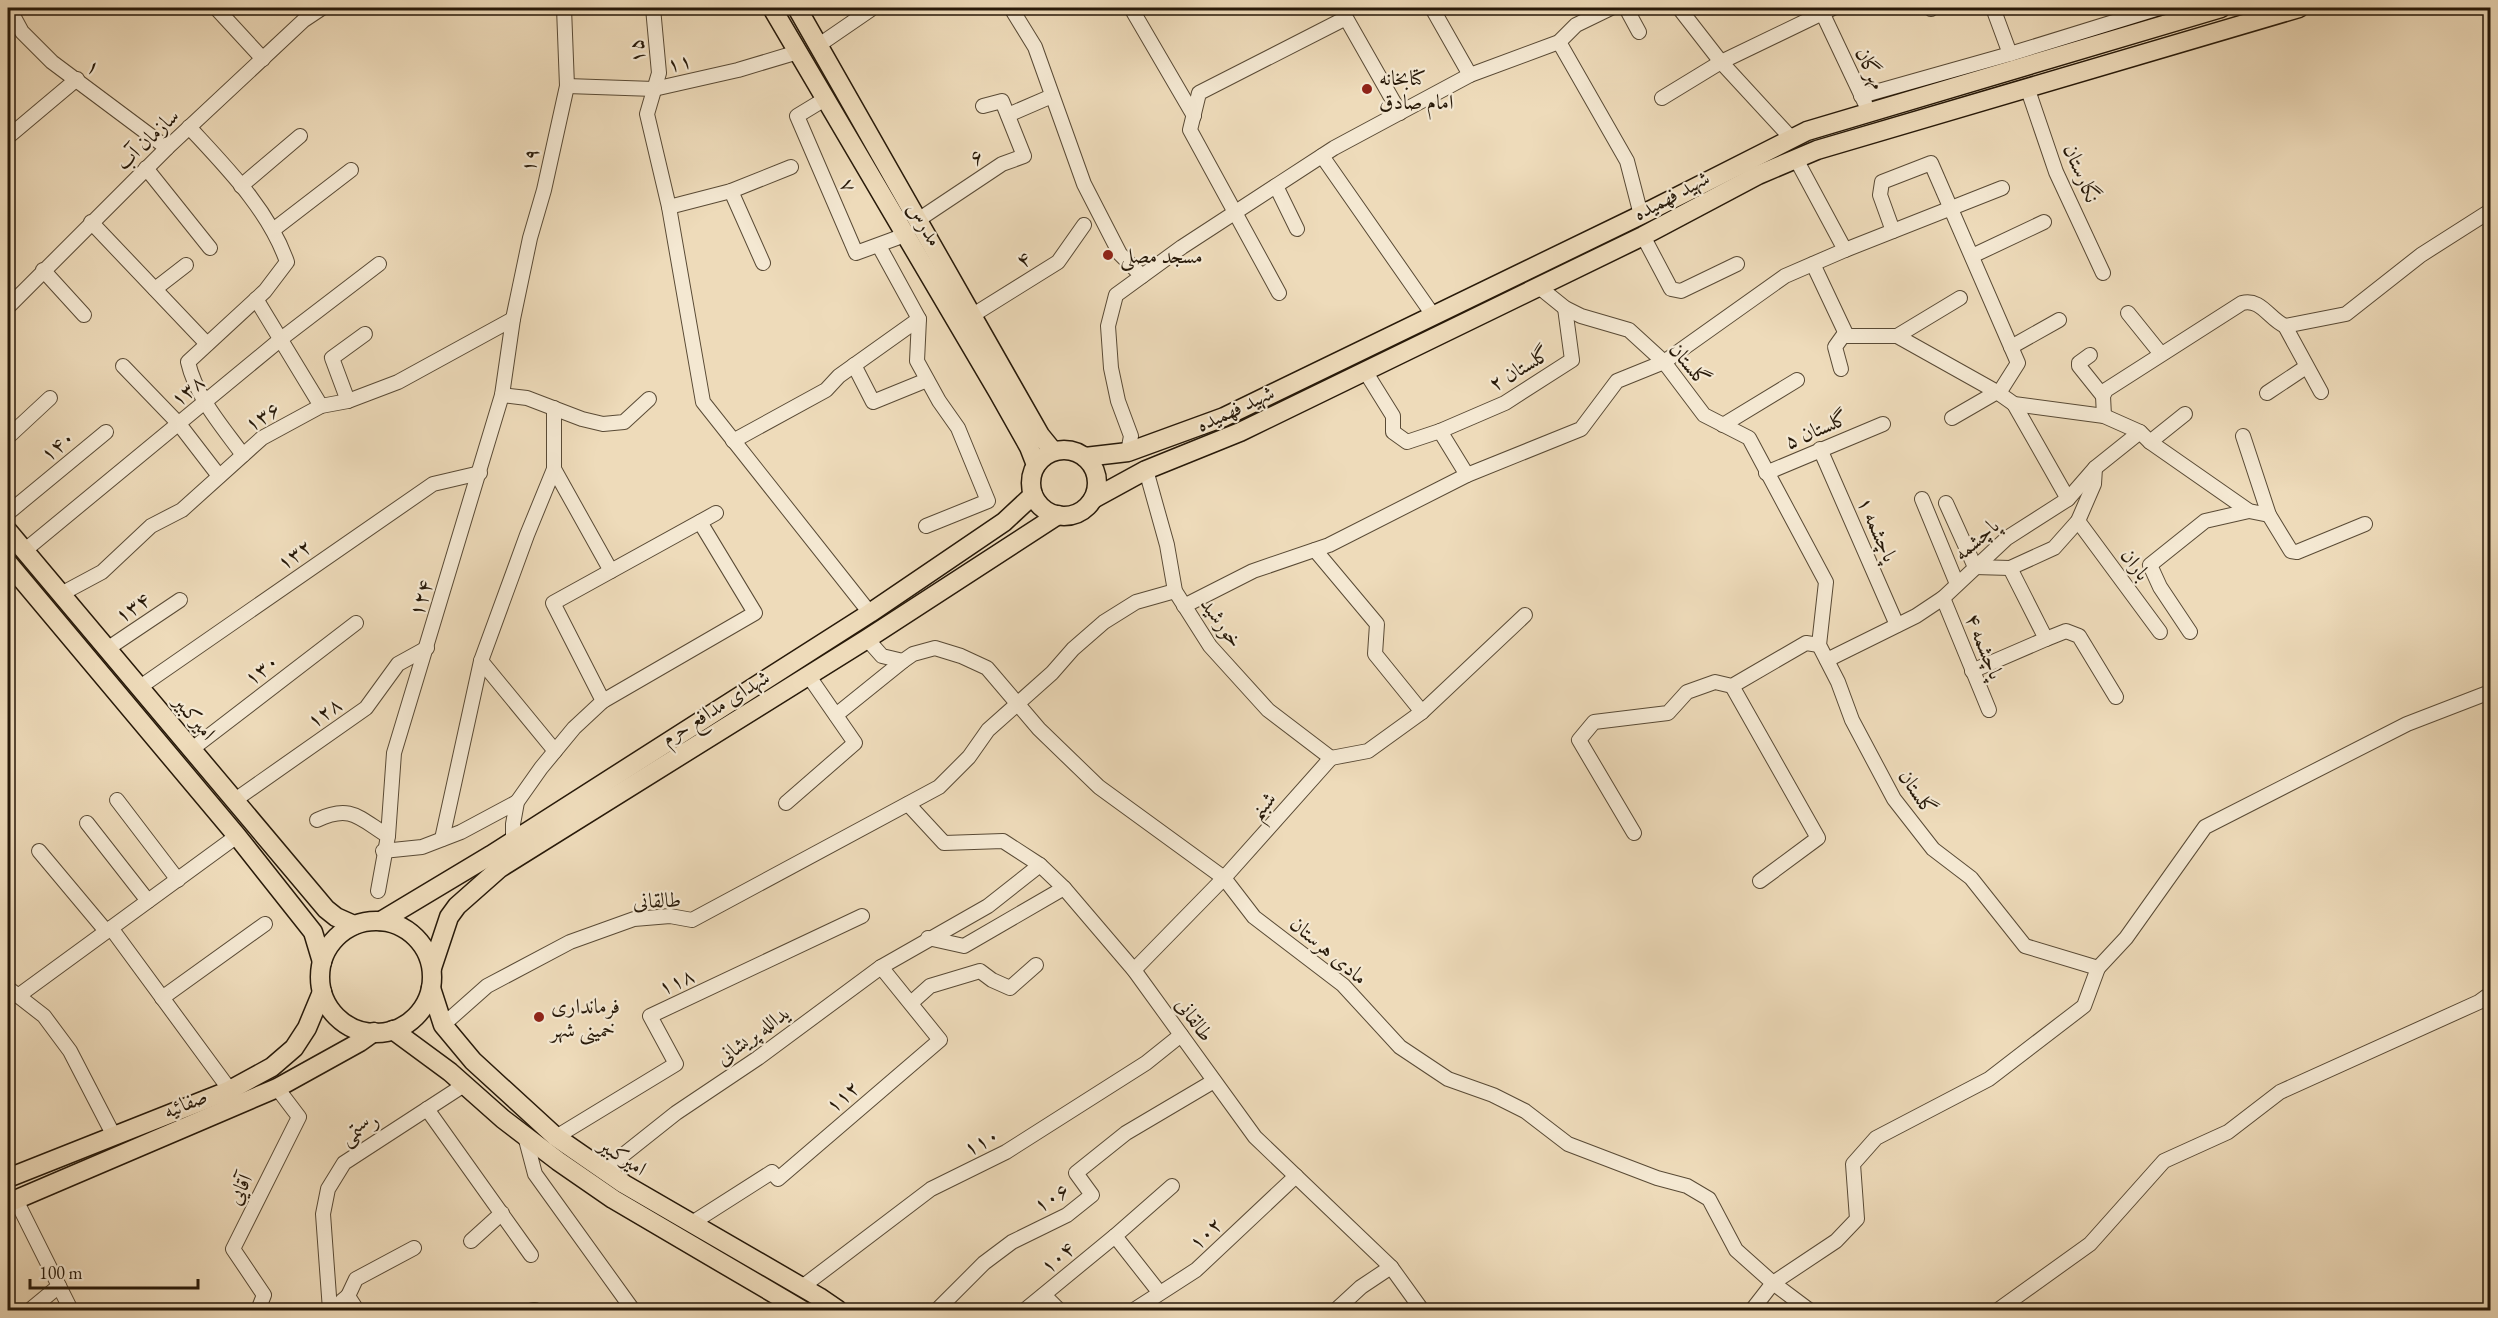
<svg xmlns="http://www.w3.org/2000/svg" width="2498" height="1318" viewBox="0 0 2498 1318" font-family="'EB Garamond',Amiri,serif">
	<rect width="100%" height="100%" fill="#eedbba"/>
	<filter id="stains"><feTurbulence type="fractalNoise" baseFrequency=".00333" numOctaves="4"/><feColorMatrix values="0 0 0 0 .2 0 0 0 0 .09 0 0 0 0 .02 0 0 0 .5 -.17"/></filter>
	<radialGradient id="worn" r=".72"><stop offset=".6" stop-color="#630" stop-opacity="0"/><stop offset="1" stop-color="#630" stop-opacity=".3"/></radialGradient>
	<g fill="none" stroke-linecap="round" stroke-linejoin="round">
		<defs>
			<g id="minor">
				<path d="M9,8L22,32L52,62L167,148"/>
				<path d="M216,8L263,59"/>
				<path d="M653,8L659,73L647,114L669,207L703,402L870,613"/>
				<path d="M1011,8L1035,47L1084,184L1120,254L1142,276"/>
				<path d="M1131,8L1194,116"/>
				<path d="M1432,8L1470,75"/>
				<path d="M1626,8L1639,32"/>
				<path d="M1679,8L1721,62L1792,139"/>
				<path d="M1820,8L1865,103"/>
				<path d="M1931,8V9"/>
				<path d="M1993,8L2010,54"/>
				<path d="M1559,42L1627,161L1641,215"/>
				<path d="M819,45L870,10V8"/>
				<path d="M567,86L654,89L738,70L798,52"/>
				<path d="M2027,87L2056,172L2103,273"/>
				<path d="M1861,96L2010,54L2159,8"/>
				<path d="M1662,98L1721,62L1833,8"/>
				<path d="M825,99L797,116L856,253L905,235"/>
				<path d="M1008,115L1052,96"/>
				<path d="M189,127C226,167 269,210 287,262L265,291L188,362C196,397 222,426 243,455"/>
				<path d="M8,137L77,79"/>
				<path d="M1322,156L1433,315"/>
				<path d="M146,168L210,248"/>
				<path d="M241,186L300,136"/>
				<path d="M1276,186L1297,229"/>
				<path d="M731,191L763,263"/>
				<path d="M669,207L731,191L791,167"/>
				<path d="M918,220L1002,164L1024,156L1002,101L983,106"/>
				<path d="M91,222L207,344"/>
				<path d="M273,230L351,170"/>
				<path d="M1893,231L1880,195L1882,182L1931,163L2018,363L1999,393"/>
				<path d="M1643,236L1671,289L1681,291L1737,264"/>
				<path d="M879,246L919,319L917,361L939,401L958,428L988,501L926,526"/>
				<path d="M1845,250L2002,188"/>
				<path d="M1972,256L2044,222"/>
				<path d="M1813,264L1847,336H1897L1997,392L2014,404L2104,416L2140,432L2150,442L2249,511L2269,515"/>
				<path d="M43,270L84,315"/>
				<path d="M1539,287L1565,308L1581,316L1629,330L1664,362L1704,415L1749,438L1826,582L1819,645L1838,682L1852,720L1894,799L1933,849L1971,878L2025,946L2098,968L2126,938L2205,827L2407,724L2490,692"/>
				<path d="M155,289L186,265"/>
				<path d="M1279,293L1190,130L1199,93L1346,18L1400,113"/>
				<path d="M256,299L321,406"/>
				<path d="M8,307L167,148L304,20L322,8"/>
				<path d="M2128,313L2161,354"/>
				<path d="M973,315L1058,262L1084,225"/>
				<path d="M2285,326L2321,392"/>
				<path d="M1897,336L1960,298"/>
				<path d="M2011,347L2059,320"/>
				<path d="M2090,355L2079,363V366L2103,396"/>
				<path d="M854,365L873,402L927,380"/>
				<path d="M123,366L179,424L219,476"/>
				<path d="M1841,369L1835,347L1845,333"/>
				<path d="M1365,371L1393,416V432L1407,442L1440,431L1467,475"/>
				<path d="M2267,393L2306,367"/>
				<path d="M502,395L527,398L582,419L603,424L624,422L649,399"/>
				<path d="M348,401L332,358L365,334"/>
				<path d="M2014,404L2068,499"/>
				<path d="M2104,416L2103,396L2106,390L2242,303C2261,298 2269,319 2285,326L2346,314L2421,255L2490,211"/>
				<path d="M1952,418L1997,392"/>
				<path d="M1723,425L1797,380"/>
				<path d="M1440,431L1505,403L1572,360L1565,308"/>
				<path d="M2243,436L2269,515L2291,551L2297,552L2365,524"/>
				<path d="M8,437L50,398"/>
				<path d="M733,441L826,390L839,376L919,319"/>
				<path d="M2150,442L2185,414"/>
				<path d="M1820,449L1897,625"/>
				<path d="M1128,452L1131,436L1118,401L1111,368L1108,326L1116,295L1182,247L1334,148L1470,75L1559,42L1576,25L1611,8"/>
				<path d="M554,469L611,571"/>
				<path d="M1146,470L1167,545L1175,591L1210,646L1268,710L1331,758"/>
				<path d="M1766,473L1883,424"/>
				<path d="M1922,499L1957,584"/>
				<path d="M1946,503L1975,567L2010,568L2054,548L2078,521L2094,484L2095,468"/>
				<path d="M8,513L106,432"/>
				<path d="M2078,521L2160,632"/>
				<path d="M1315,550L1377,624L1375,654L1422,712"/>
				<path d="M24,551L281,339L379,264"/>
				<path d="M61,594L102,572L151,526L182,510L262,438L321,406L348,401L398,382L513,319"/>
				<path d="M1943,598L1989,710"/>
				<path d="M1184,606L1253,571L1329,545L1467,475L1581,429L1617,381L1664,362L1785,276L1845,250L1796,159"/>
				<path d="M2190,632L2160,587L2150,565L2205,521L2249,511"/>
				<path d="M867,639L882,656L903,661L913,654L935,648L961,656L987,668L1039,729L1099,787L1224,878L1254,917L1343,985L1400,1047L1448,1079L1493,1095L1525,1111L1568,1144L1657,1178L1687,1186L1709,1199L1736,1250L1773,1283L1809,1310"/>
				<path d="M2046,639L2066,631L2079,636L2116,697"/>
				<path d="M107,649L180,600"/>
				<path d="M1827,660L1916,616L1943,598L2007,538L2068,499L2095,468L2140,432"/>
				<path d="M481,661L555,751"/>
				<path d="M1972,671L2046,639L2010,568"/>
				<path d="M1732,686L1818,838L1760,881"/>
				<path d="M140,687L433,484L480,473"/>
				<path d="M603,701L553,603L716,513"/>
				<path d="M836,715L903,661"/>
				<path d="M192,749L356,623"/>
				<path d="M1331,758L1368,751L1422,712L1525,615"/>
				<path d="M117,800L178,880"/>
				<path d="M235,800L366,708L398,664L427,648"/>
				<path d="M786,803L855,743L808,675"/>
				<path d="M908,804L944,843L1003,841L1040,865L1064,888L1134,970L1255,1137L1391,1267L1422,1310"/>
				<path d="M317,820C351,804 359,818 388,836"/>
				<path d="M87,823L148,901"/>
				<path d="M1634,833L1579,740L1594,722L1668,713L1687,692L1715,682L1732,686L1806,643L1819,645"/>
				<path d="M442,839L481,661L527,535L554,469V408"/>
				<path d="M513,841V824L517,802L541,768L574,728L603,701L755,613L700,522"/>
				<path d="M39,851L106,931"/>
				<path d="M383,851L422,847L461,832L517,802"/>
				<path d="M378,891L388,836L394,753L502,395L513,319L530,238L544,190L567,86L564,8"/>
				<path d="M111,928L230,1090"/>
				<path d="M928,938L964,946L1064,888"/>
				<path d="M1134,970L1224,878L1331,758"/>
				<path d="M8,988L44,1016L70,1051L114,1136"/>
				<path d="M18,996L237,836"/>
				<path d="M162,998L265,924"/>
				<path d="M911,1003L930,986L980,971L992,980L1010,988L1036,965"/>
				<path d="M443,1025L487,986L570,942L634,919L670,916L692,920L939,787L969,757L988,730L1052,673L1073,649L1104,622L1136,602L1175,591"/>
				<path d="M427,1109L531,1255"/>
				<path d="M525,1136L535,1174L633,1310"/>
				<path d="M556,1137L676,1064L650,1016L862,916"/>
				<path d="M603,1171L676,1113L758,1058L881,967L988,906L1040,865"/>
				<path d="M16,1200L71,1310"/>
				<path d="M692,1223L772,1172L778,1179L940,1040L881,967"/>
				<path d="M471,1241L502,1213"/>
				<path d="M802,1287L931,1189L1006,1152L1146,1063L1181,1035"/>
				<path d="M1159,1292L1115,1236L1172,1186"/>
				<path d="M1044,1295L1059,1310"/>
				<path d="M348,1296L356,1279L414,1248"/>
				<path d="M342,1301L348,1296L357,1310"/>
				<path d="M30,1310L59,1286"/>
				<path d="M258,1310L264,1295L233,1249L299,1117L277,1088"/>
				<path d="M330,1310L323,1214L328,1189L344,1163L464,1085"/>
				<path d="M533,1310H535"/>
				<path d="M937,1310L984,1263L1012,1242L1067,1215L1092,1195L1076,1173L1126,1133L1214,1081"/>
				<path d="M1025,1310L1115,1236"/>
				<path d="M1134,1310L1196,1270L1296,1176"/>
				<path d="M1336,1310L1361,1287L1391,1267"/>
				<path d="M1752,1310L1773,1283L1836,1241L1857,1219L1853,1164L1876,1138L1989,1079L2084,1006L2098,968"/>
				<path d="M1998,1310L2090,1244L2164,1161L2228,1132L2280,1092L2479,1002L2490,994"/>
			</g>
			<g id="major">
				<path d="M772,8L998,392L1029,447L1036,465"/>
				<path d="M797,8L1040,435L1053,451"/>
				<circle cx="1064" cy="483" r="33"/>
				<path d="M1085,457L1128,452L1224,417L1641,215L1807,131L2221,8"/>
				<path d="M1093,499L1146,470L1240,432L1643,236L1758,175L1817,150L2299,8"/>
				<path d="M8,531L326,909L336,917L354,925"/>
				<path d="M8,563L237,836L313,932L322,962"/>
				<circle cx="376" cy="977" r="56"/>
				<path d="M381,921L491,855L870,613L1004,522L1033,495"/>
				<path d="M432,968L449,917L457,906L500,868L867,639L1058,515"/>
				<path d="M431,988L443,1025L473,1061L556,1137L624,1184L819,1297L838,1310"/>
				<path d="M393,1030L450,1072L503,1119L558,1161L613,1199L802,1310"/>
				<path d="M8,1178L230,1090L272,1067L294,1048L307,1028L322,992"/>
				<path d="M8,1203L277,1088L360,1042L374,1032"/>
			</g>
		</defs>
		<!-- minor casing -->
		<use href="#minor" stroke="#594a35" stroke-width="16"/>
		<!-- major casing -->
		<use href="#major" stroke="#271909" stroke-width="21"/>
		<!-- minor -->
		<use href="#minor" stroke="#f4e8d2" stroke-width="14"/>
		<!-- major -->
		<use href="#major" stroke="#eedbba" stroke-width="18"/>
	</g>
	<!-- markers -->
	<g fill="#8f2418" stroke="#f4e8d2" stroke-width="2">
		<circle cx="1367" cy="89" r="6"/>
		<circle cx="1108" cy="255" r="6"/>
		<circle cx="539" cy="1017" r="6"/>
	</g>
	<g text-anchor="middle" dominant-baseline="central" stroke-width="4.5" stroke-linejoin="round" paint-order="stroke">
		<!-- street labels -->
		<g font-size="21" fill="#271909" stroke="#f4e8d2">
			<text transform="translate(636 51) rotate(-96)">۱۵</text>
			<text transform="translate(679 62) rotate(-13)">۱۱</text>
			<text transform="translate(94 66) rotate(36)">۱</text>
			<text transform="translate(1871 68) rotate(65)">مهرگان</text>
			<text transform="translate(147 139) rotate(-44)">سازمان آب</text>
			<text transform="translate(976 156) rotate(-35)">۶</text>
			<text transform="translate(529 160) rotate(-78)">۱۹</text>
			<text transform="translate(2082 173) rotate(67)">نگارستان</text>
			<text transform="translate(849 185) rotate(67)">۷</text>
			<text transform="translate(1671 195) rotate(-28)">شهید فهمیده</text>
			<text transform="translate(925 224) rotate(59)">مدرس</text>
			<text transform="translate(1023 259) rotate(-32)">۴</text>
			<text transform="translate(1690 364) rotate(50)">گلستان</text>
			<text transform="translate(1519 368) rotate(-31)">گلستان ۲</text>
			<text transform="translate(187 390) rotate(-40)">۱۳۸</text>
			<text transform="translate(1235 408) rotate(-25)">شهید فهمیده</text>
			<text transform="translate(262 416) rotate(-32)">۱۳۶</text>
			<text transform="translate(1816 429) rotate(-23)">گلستان ۵</text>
			<text transform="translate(57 445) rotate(-39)">۱۴۰</text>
			<text transform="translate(1878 529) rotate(66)">پاچشمه ۱</text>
			<text transform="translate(1976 539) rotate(-41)">پاچشمه</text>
			<text transform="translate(294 554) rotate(-35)">۱۳۲</text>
			<text transform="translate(2136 564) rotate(53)">باران</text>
			<text transform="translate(420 598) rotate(-73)">۱۲۴</text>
			<text transform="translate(132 607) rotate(-34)">۱۳۴</text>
			<text transform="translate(1222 622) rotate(54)">خورشید</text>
			<text transform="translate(1985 646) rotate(68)">پاچشمه ۴</text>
			<text transform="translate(261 669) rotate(-38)">۱۳۰</text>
			<text transform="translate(715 707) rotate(-32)">شهدای مدافع حرم</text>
			<text transform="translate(324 712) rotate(-35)">۱۲۸</text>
			<text transform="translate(195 717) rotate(50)">امیرکبیر</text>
			<text transform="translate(1918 792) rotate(56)">گلستان</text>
			<text transform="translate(1262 805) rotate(-48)">شبنم</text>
			<text transform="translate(657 900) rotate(-2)">طالقانی</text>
			<text transform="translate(1329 950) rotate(40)">مادی هرستان</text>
			<text transform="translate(676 981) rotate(-24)">۱۱۸</text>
			<text transform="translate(1195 1019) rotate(54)">طالقانی</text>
			<text transform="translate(752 1035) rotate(-36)">یدالله پریشانی</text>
			<text transform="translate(842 1096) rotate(-41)">۱۱۲</text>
			<text transform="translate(185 1103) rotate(-23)">صفائیه</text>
			<text transform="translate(359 1128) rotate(-33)">رستمی</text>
			<text transform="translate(981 1141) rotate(-28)">۱۱۰</text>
			<text transform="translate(623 1156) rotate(33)">امیرکبیر</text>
			<text transform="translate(239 1189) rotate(-63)">آقایی</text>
			<text transform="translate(1051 1197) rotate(-31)">۱۰۶</text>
			<text transform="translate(1205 1233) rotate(-43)">۱۰۲</text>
			<text transform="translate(1057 1257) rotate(-40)">۱۰۴</text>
		</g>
		<!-- poi labels -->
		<g font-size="21" fill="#271909" stroke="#f4e8d2" text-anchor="start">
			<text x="1379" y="77">کتابخانه<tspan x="1379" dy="24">امام صادق</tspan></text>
			<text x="1120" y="255">مسجد مصلی</text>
			<text x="551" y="1005">فرمانداری<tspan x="551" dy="24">خمینی شهر</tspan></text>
		</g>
	</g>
	<!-- margin -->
	<rect width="2498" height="1318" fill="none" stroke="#eedbba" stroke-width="30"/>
	<rect x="9" y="9" width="2480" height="1300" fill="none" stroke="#271909" stroke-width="3"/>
	<rect x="15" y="15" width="2468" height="1288" fill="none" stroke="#271909" stroke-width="1.5"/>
	<!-- scale -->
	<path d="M30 1279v9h168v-9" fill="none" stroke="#271909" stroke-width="3"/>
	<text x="39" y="1279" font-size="18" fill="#271909" stroke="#f4e8d2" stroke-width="4.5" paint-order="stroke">100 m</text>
	<rect width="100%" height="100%" filter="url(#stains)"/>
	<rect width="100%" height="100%" fill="url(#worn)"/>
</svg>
